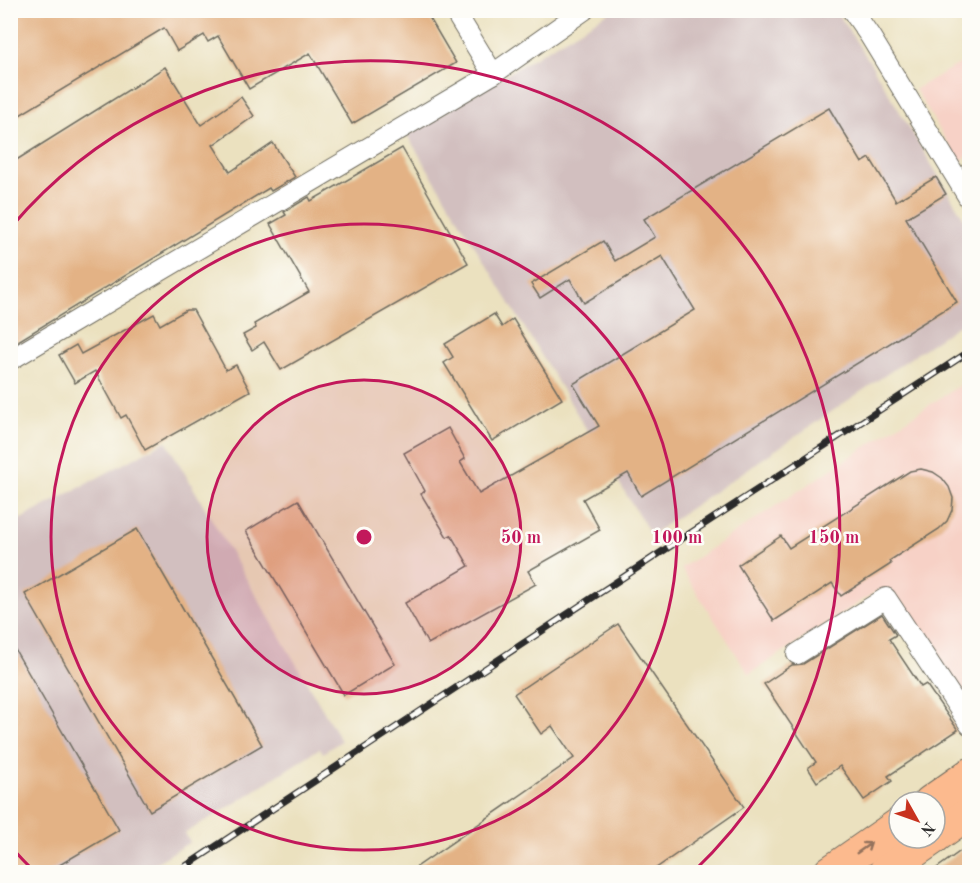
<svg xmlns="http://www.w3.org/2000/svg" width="980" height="883" viewBox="0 0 980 883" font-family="'Old Standard TT',serif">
	<rect width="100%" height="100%" fill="#fdfcf7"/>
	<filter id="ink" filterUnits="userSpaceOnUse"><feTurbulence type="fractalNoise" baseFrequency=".0167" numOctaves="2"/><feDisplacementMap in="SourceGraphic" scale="12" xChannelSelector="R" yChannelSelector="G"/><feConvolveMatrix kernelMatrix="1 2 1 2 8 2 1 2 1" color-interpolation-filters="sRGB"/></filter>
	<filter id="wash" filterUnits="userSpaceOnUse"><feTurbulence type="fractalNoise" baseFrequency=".008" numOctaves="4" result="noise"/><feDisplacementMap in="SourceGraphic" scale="24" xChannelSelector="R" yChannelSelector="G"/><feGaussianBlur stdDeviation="1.35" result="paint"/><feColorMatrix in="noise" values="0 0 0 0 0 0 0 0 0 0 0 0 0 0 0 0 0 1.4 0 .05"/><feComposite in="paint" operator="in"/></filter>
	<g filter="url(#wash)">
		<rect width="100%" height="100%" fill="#ebe1bf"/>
		<!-- built -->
		<g fill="#f7d1c6">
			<path d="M969,58V155L959,162L915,89Z"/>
			<path d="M969,379L970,725L880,589L749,674L681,568Z"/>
		</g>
		<!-- industrial -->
		<g fill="#d2bfbf">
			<path d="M611,11H836L871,64L969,227V318L651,535L407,135Z"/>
			<path d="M166,441L341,741L323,753L320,748L237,802L185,833L190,842L141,872H11L10,505L19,520Z"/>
		</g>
		<g id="blocks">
			<!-- building -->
			<g fill="#e3b285">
				<path d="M10,10H425L456,63L352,124L310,53L249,89L218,36L208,42L204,35L177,51L164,28L10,121Z"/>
				<path d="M165,67L201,125L241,97L254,116L213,145L230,172L273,143L295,177L271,191L269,188L10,346V164Z"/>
				<path d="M829,108L862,163L870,158L896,201L936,177L946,194L906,218L957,302L641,496L628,473L583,499L600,530L528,571L536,584L428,644L405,603L469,566L451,535L447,537L421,494L425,491L404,453L448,428L465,459L460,462L479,494L599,426L573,384L695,310L662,256L584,303L570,279L540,298L531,284L603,241L615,261L655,237L644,219Z"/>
				<path d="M402,148L468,263L281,370L264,342L252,350L243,335L256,328L254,324L309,292L270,224L286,215L284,212L309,197L311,201Z"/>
				<path d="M186,310H193L226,370L236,365L250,391L145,450L126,415L121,418L95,371L75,383L59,355L76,345L81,354L154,314L160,325Z"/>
				<path d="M494,314L502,327L513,319L562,399L492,441L444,363L453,357L445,344Z"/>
				<path d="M921,469L933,472L942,478L949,487L953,498L952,510L947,521L939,529L889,561L891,564L841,596L832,583L774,621L738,565L781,536L789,548L910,471Z"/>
				<path d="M298,500L395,664L344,695L246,531Z"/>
				<path d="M137,529L262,745L150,811L25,594Z"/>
				<path d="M882,614L896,635L889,639L921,687L926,684L958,730L888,776L892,781L864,800L840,766L817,782L808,768L816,762L764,684L792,665L803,664Z"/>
				<path d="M618,624L744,807L649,873H408L574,758L552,726L541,734L514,694Z"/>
				<path d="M10,641L119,830L46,873H10Z"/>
				<path d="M969,845V873H930Z"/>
			</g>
		</g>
	</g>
	<g filter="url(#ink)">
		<use href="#blocks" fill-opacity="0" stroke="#6e6b5f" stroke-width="1.5"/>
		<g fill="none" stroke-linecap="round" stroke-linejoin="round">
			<defs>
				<g id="minor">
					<path d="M454,10L493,74"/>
					<path d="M852,10L870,36L970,200"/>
					<path d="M10,360L493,74L584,10"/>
					<path d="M797,654L886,598L970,725"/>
				</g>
				<g id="trunk">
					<path d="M930,802L970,774"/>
					<path d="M935,837L970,812"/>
					<path d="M830,872L899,824"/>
					<path d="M885,872L934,838"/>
				</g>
			</defs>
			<!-- minor casing -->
			<use href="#minor" stroke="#6e6b5f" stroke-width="22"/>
			<!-- trunk casing -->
			<use href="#trunk" stroke="#6e6b5f" stroke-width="34"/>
			<!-- minor -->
			<use href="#minor" stroke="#fff" stroke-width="20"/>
			<!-- trunk -->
			<use href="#trunk" stroke="#fcba8e" stroke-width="32"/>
			<defs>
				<path id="rail" d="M177,872L666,549L970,351"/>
			</defs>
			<!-- rail casing -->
			<use href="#rail" stroke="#2b2b2b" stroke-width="7"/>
			<!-- rail -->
			<use href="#rail" stroke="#fdfcf7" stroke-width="4.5" stroke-dasharray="14" stroke-linecap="butt"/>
		</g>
		<!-- one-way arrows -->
		<defs><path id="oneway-shaft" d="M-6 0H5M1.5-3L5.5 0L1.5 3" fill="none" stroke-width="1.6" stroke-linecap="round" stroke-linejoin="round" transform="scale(1.5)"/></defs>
		<use stroke="#94725c" href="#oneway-shaft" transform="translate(864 848) rotate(-35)"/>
	</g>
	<!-- distance rings -->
	<circle cx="364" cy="537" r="157" fill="#c2185b" fill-opacity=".12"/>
	<g fill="none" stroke="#c2185b" stroke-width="3">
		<circle cx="364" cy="537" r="157"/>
		<circle cx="364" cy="537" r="313"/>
		<path d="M35 872A470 470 0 0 1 12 848M12 226A470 470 0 1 1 693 872"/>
	</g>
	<circle cx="364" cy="537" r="9" fill="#c2185b" stroke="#fdfcf7" stroke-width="3"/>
	<g font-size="18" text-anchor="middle" font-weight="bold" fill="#c2185b" stroke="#fdfcf7" stroke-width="5" stroke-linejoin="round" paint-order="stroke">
		<text x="521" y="543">50 m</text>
		<text x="677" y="543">100 m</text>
		<text x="834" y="543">150 m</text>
	</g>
	<!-- margin -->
	<rect width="980" height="883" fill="none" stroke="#fdfcf7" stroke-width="36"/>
	<!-- north arrow -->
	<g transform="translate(917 820) rotate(130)"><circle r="28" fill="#fdfcf7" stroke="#a9a8a5" stroke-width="1.5"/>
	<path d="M0-4.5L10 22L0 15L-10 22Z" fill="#c8321e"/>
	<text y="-9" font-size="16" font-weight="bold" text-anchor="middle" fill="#2b2b2b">N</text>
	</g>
</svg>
